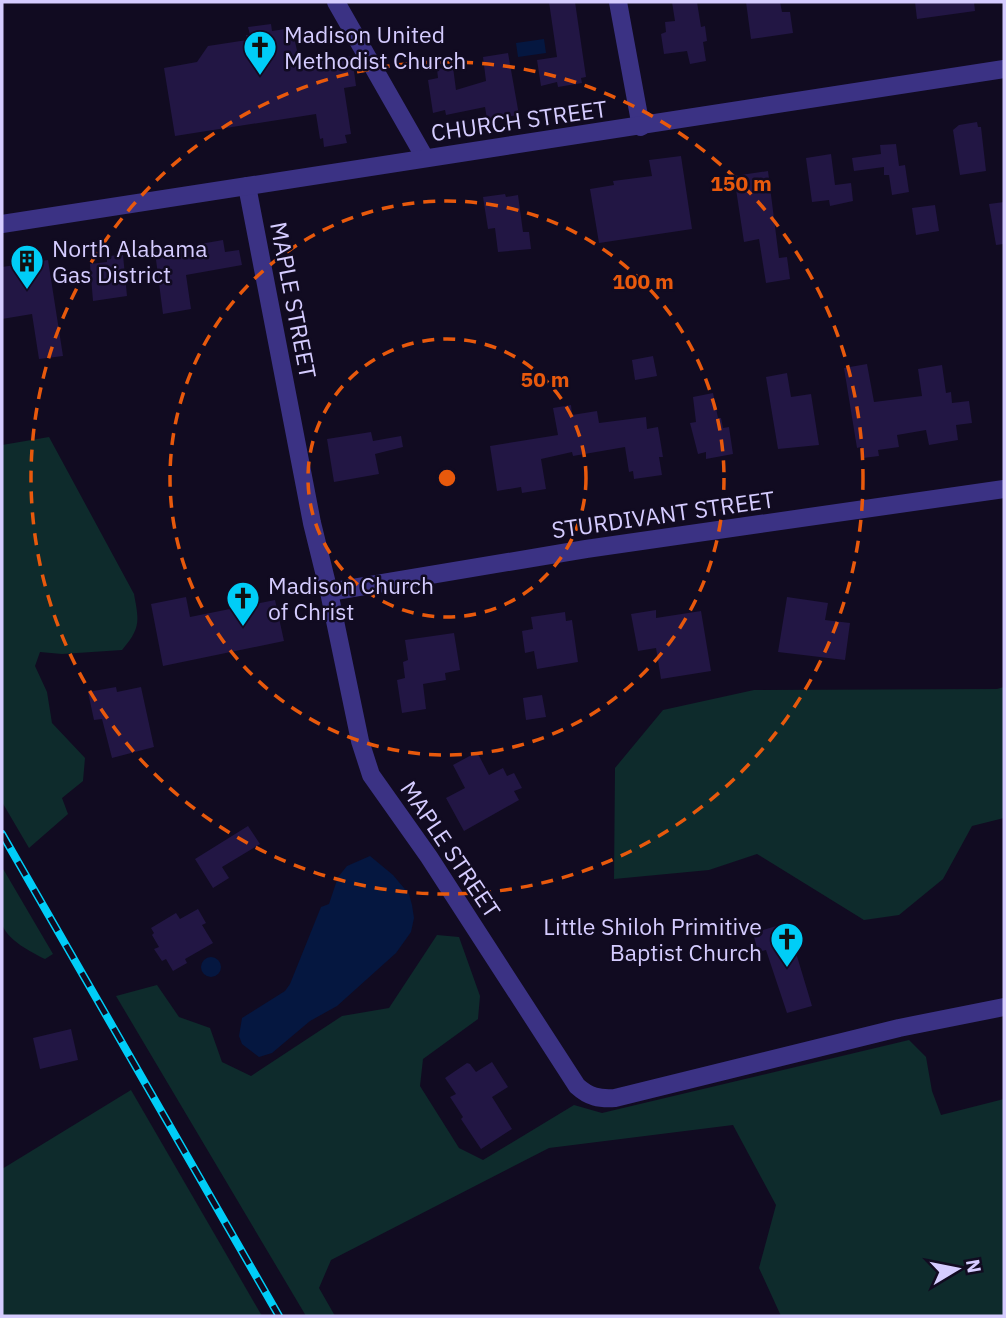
<svg xmlns="http://www.w3.org/2000/svg" width="1006" height="1318" viewBox="0 0 1006 1318" font-family="'IBM Plex Sans',sans-serif">
	<rect width="100%" height="100%" fill="#110b21"/>
	<!-- green -->
	<g fill="#0e2b2c">
		<path d="M49,437L134,594C139,621 141,628 122,650L62,654L40,652L35,666L47,692L52,723L85,758L83,781L62,798L68,814L29,848L2,802V445Z"/>
		<path d="M1004,687V818L972,826L943,879L899,915L864,920L757,854L709,870L614,879L615,768L663,710L754,690L997,689Z"/>
		<path d="M2,867L53,954L45,959C31,952 7,940 2,924C0,914 2,879 2,867Z"/>
		<path d="M437,935L459,937L480,996L478,1019L423,1059L420,1086L459,1148L483,1160L574,1105L602,1113L909,1040L926,1057L932,1091L941,1115L1004,1099V1316H781L759,1268L776,1205L733,1125L549,1148L331,1260L319,1288L335,1316H306L116,996L157,985L179,1017L210,1028L222,1062L251,1076L342,1016L389,1008Z"/>
		<path d="M131,1090L262,1316H2V1169Z"/>
	</g>
	<!-- water -->
	<g fill="#051740">
		<path d="M544,39L546,53L518,57L516,43Z"/>
		<path d="M370,856L393,875L409,894L412,905L414,918L411,932L396,953L337,1006L310,1021L272,1053L259,1057L242,1044L239,1036L242,1018L285,991L290,984L321,907L329,904L338,877L347,866Z"/>
		<circle cx="211" cy="967" r="10"/>
	</g>
	<!-- building -->
	<g fill="#221644">
		<path d="M549,2H575L586,77L581,78L582,83L558,87L557,82L541,86L537,60L557,57Z"/>
		<path d="M672,2H697L701,27L705,26L707,41L703,42L706,61L690,64L687,51L664,54L661,34L666,32L665,22L675,21Z"/>
		<path d="M746,2H780L782,12H790L793,33L751,39Z"/>
		<path d="M915,2H974L975,11L917,19Z"/>
		<path d="M271,24L272,31L292,28L300,64L352,56L356,86L344,88L351,134L345,135L347,143L324,147L323,138L320,139L316,114L175,136L164,68L197,62L208,46L247,40L246,35H250L248,27Z"/>
		<path d="M508,53L519,115L487,119L485,107L446,115L445,110L433,113L428,80L438,78L437,69L453,67L456,90L486,81L483,57Z"/>
		<path d="M977,122L978,127H981L986,171L960,175L953,130L959,125Z"/>
		<path d="M896,144L899,166L905,165L909,192L892,195L889,175H884V167L854,171L852,158L881,154L880,145Z"/>
		<path d="M831,154L835,185L851,183L853,201L830,206L829,200L812,202L806,158Z"/>
		<path d="M681,156L692,229L599,243L590,189L614,185L613,181L652,176L649,160Z"/>
		<path d="M768,171L779,258L787,257L790,279L766,283L759,239L744,242L734,176Z"/>
		<path d="M505,194L506,197L518,195L523,232H529L531,249L498,252L495,228L488,229L483,197Z"/>
		<path d="M1004,202V244L996,245L989,204Z"/>
		<path d="M935,205L939,231L916,235L912,208Z"/>
		<path d="M223,240L225,252L239,250L242,265L186,275L191,309L163,314L155,252Z"/>
		<path d="M123,255L127,296L93,301L90,264L107,262V256Z"/>
		<path d="M48,260L63,356L39,359L32,314L2,319V267Z"/>
		<path d="M653,356L657,376L635,380L632,360Z"/>
		<path d="M867,364L874,402L922,396L918,369L942,365L946,393L951,392L952,403L969,401L972,423L956,425L958,440L929,445L926,430L897,435L899,447L878,450L879,456L863,458L861,447L857,448L844,368Z"/>
		<path d="M787,373L791,397L811,394L819,445L778,449L766,377Z"/>
		<path d="M713,393L718,418H721L723,428L729,427L733,454L706,459V452L698,454L690,423L696,422L693,397Z"/>
		<path d="M571,405L572,415L597,411L599,423L646,417L647,429L658,427L663,457H659L662,475L634,479L633,471L629,472L625,447L573,456L572,452L541,459L546,489L522,493L521,487L497,491L490,446L558,435L553,408Z"/>
		<path d="M371,432L373,441L401,436L403,447L375,454L379,474L334,482L327,439Z"/>
		<path d="M186,597L190,617L275,600L284,641L163,666L151,604Z"/>
		<path d="M787,597L828,603L825,620L850,623L845,660L778,652Z"/>
		<path d="M656,610V618L701,611L711,671L661,679L656,648L638,651L631,614Z"/>
		<path d="M565,612L566,621L572,620L578,662L537,669L534,651L525,653L522,631L533,629L531,617Z"/>
		<path d="M454,633L460,670L445,673L446,680L423,684L426,709L402,713L397,680L405,678L403,662L408,660L405,640Z"/>
		<path d="M116,687L117,692L141,687L154,747L112,758L102,719L94,720L88,692Z"/>
		<path d="M542,695L546,717L526,720L523,698Z"/>
		<path d="M477,752L489,775L503,768L507,776L514,773L522,788L514,791L519,800L464,831L446,798L465,788L453,765Z"/>
		<path d="M248,826L260,844L222,867L229,878L213,888L195,859Z"/>
		<path d="M198,909L206,923L202,925L213,943L185,959L187,963L173,971L166,959L162,961L154,949L159,947L152,935L154,933L151,928L176,913L180,919Z"/>
		<path d="M787,923L812,1006L787,1013L766,950L758,952L753,933Z"/>
		<path d="M71,1029L78,1060L40,1069L33,1038Z"/>
		<path d="M492,1062L508,1087L492,1097L512,1129L481,1149L461,1119L463,1117L450,1097L456,1094L445,1078L467,1063L470,1064L476,1072Z"/>
	</g>
	<g fill="none" stroke-linecap="round" stroke-linejoin="round">
		<!-- minor -->
		<g stroke="#3b3284" stroke-width="18">
			<path d="M336,2L425,158"/>
			<path d="M618,2L641,127"/>
			<path d="M247,186L312,523L329,592L360,741L371,775L429,857L577,1086C589,1097 599,1099 615,1098L899,1028L1004,1007"/>
			<path d="M2,224L1004,69"/>
			<path d="M329,592L586,549L1004,489"/>
		</g>
		<defs>
			<path id="rail" d="M2,834L279,1316"/>
		</defs>
		<!-- rail casing -->
		<use href="#rail" stroke="#00cdf7" stroke-width="8"/>
		<!-- rail -->
		<use href="#rail" stroke="#110b21" stroke-width="5" stroke-dasharray="16" stroke-linecap="butt"/>
	</g>
	<!-- distance rings -->
	<g fill="none" stroke="#e8590c" stroke-width="3.5" stroke-dasharray="12 9">
		<circle cx="447" cy="478" r="139"/>
		<circle cx="447" cy="478" r="277"/>
		<circle cx="447" cy="478" r="416"/>
	</g>
	<!-- icons -->
	<defs>
		<symbol id="church-pin" viewBox="-11 -11 22 30"><path d="M0 17L-7.5 6A9.5 9.5 0 1 1 7.5 6Z" fill="#00cdf7" stroke="#110b21"/><path d="M-1.2-6h2.4v3.5h3.3v2.4h-3.3V6h-2.4V-.1h-3.3v-2.4h3.3Z" fill="#111"/></symbol>
		<symbol id="building-pin" viewBox="-11 -11 22 30"><path d="M0 17L-7.5 6A9.5 9.5 0 1 1 7.5 6Z" fill="#00cdf7" stroke="#110b21"/><path d="M-4-6H4V6H1V3H-1V6H-4ZM-2.5-4.3h1.7v1.8h-1.7ZM.8-4.3h1.7v1.8H.8ZM-2.5-1h1.7V.8h-1.7ZM.8-1h1.7V.8H.8Z" fill="#111"/></symbol>
	</defs>
	<g fill-rule="evenodd">
		<use href="#church-pin" x="241" y="28" width="38" height="52"/>
		<use href="#building-pin" x="8" y="242" width="38" height="52"/>
		<use href="#church-pin" x="224" y="579" width="38" height="52"/>
		<use href="#church-pin" x="768" y="920" width="38" height="52"/>
	</g>
	<g text-anchor="middle" dominant-baseline="central" stroke-width="5" stroke-linejoin="round" paint-order="stroke">
		<!-- poi labels -->
		<g font-size="23" fill="#d5ccff" stroke="#110b21" text-anchor="start">
			<text x="284" y="34">Madison United<tspan x="284" dy="26">Methodist Church</tspan></text>
			<text x="52" y="248">North Alabama<tspan x="52" dy="26">Gas District</tspan></text>
			<text x="268" y="585">Madison Church<tspan x="268" dy="26">of Christ</tspan></text>
			<text x="762" y="926" text-anchor="end">Little Shiloh Primitive<tspan x="762" dy="26">Baptist Church</tspan></text>
		</g>
		<!-- street labels -->
		<g font-size="23" fill="#d5ccff" stroke="#110b21">
			<text transform="translate(519 120) rotate(-8)">CHURCH STREET</text>
			<text transform="translate(294 300) rotate(79)">MAPLE STREET</text>
			<text transform="translate(663 514) rotate(-8)">STURDIVANT STREET</text>
			<text transform="translate(451 849) rotate(56)">MAPLE STREET</text>
		</g>
	</g>
	<circle cx="447" cy="478" r="10" fill="#e8590c" stroke="#110b21" stroke-width="3.5"/>
	<g font-size="21" text-anchor="middle" font-weight="bold" fill="#e8590c" stroke="#110b21" stroke-width="5" stroke-linejoin="round" paint-order="stroke">
		<text x="741" y="191">150 m</text>
		<text x="643" y="289">100 m</text>
		<text x="545" y="387">50 m</text>
	</g>
	<!-- border -->
	<rect width="1006" height="1318" fill="none" stroke="#d5ccff" stroke-width="7"/>
	<!-- north arrow -->
	<g transform="translate(957 1269) rotate(80)" stroke="#110b21" stroke-width="5" paint-order="stroke">
	<path d="M0-5L12 26L0 18L-12 26Z" fill="#d5ccff"/>
	<text y="-10" font-size="19" font-weight="bold" text-anchor="middle" fill="#d5ccff">N</text>
	</g>
</svg>
